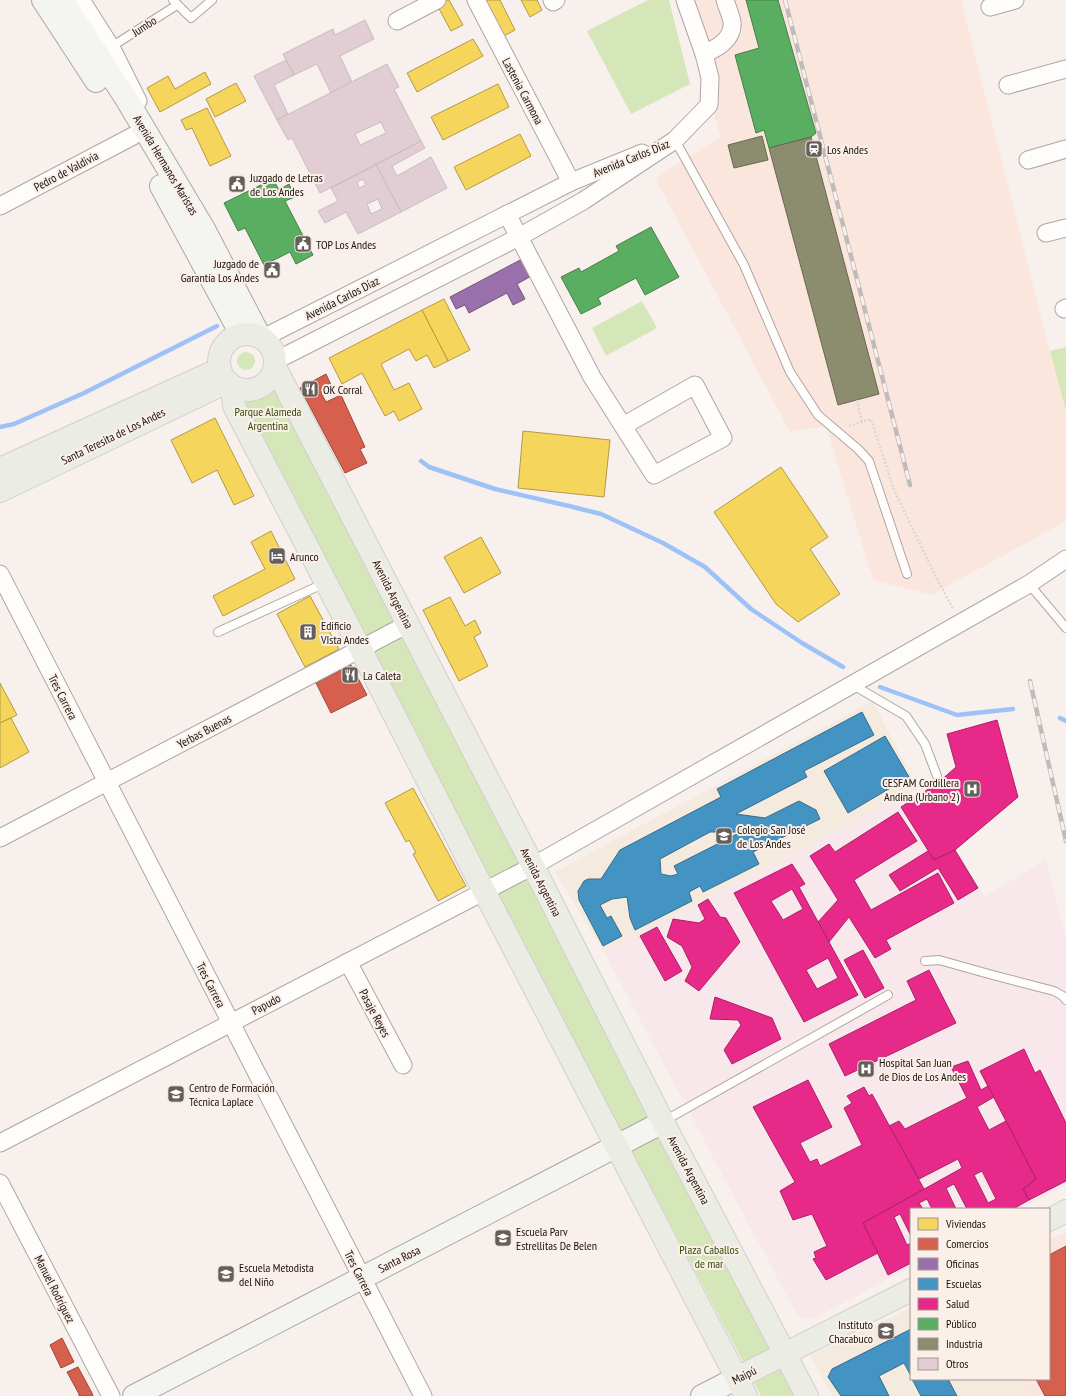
<svg xmlns="http://www.w3.org/2000/svg" width="1066" height="1396" viewBox="0 0 1066 1396" font-family="'PT Sans Narrow',sans-serif">
	<rect width="100%" height="100%" fill="#f7f0ed"/>
	<!-- built -->
	<g fill="#fae6dd">
		<path d="M678,0H961L1066,415V521L931,595L873,580L826,426L790,432L655,178L721,137Z"/>
		<path d="M1066,1232V1396H1030L1021,1379H1049V1240Z"/>
	</g>
	<!-- education -->
	<g fill="#f5eade">
		<path d="M873,701L918,790L896,799L604,952L555,872Z"/>
		<path d="M911,1308V1379H1021L1030,1396H832L810,1355Z"/>
	</g>
	<!-- medical -->
	<path fill="#f8e7eb" d="M896,799L934,860L955,850L985,897L1046,859L1066,939V1185L1020,1209H911V1267L815,1318L802,1319L796,1313L604,952Z"/>
	<!-- green -->
	<g fill="#d5e6b9">
		<path d="M648,0H669L690,84L631,114L587,31Z"/>
		<path d="M642,301L657,328L606,356L592,328Z"/>
		<path d="M1066,347V412L1050,351Z"/>
		<circle cx="246" cy="361" r="9"/>
		<path d="M275,389L805,1396H761L239,406Z"/>
	</g>
	<!-- homes -->
	<g fill="#f6d55c" stroke="#b49a44">
		<path d="M447,0H449L463,25L451,31L437,5Z"/>
		<path d="M483,0H500L515,30L502,37Z"/>
		<path d="M521,0H537L542,10L530,17Z"/>
		<path d="M473,39L483,56L417,92L407,73Z"/>
		<path d="M205,72L211,84L160,112L147,88L168,76L175,89Z"/>
		<path d="M236,83L246,101L215,117L206,99Z"/>
		<path d="M498,84L509,107L443,140L431,117Z"/>
		<path d="M207,108L231,156L210,166L192,128L186,130L181,120Z"/>
		<path d="M520,134L531,156L466,190L454,167Z"/>
		<path d="M444,299L470,350L448,361L422,310Z"/>
		<path d="M422,310L448,361L434,368L427,355L416,361L409,349L381,364L394,390L409,383L422,409L399,421L394,411L385,416L362,373L342,384L329,358Z"/>
		<path d="M215,418L254,496L234,505L217,470L192,483L171,440Z"/>
		<path d="M523,431L610,440L604,497L518,488Z"/>
		<path d="M781,467L828,537L810,549L840,594L798,622L776,604L714,512Z"/>
		<path d="M271,531L295,579L223,616L213,596L265,569L251,542Z"/>
		<path d="M481,537L501,573L464,593L444,557Z"/>
		<path d="M310,596L339,649L305,667L277,614Z"/>
		<path d="M450,597L465,626L475,620L481,633L474,637L488,666L459,681L423,610Z"/>
		<path d="M0,683L17,715L0,723Z"/>
		<path d="M11,718L29,752L0,768V723Z"/>
		<path d="M413,788L466,886L438,901L413,854L416,853L409,840L406,842L385,803Z"/>
	</g>
	<!-- shops -->
	<g fill="#d6604d" stroke="#9e4839">
		<path d="M326,374L332,387L321,393L326,402L341,395L365,447L360,449L367,463L345,473L300,388Z"/>
		<path d="M351,665L367,695L331,713L316,683Z"/>
		<path d="M1066,1246V1396H1045L1036,1379H1049V1255Z"/>
		<path d="M62,1338L74,1362L61,1368L50,1345Z"/>
		<path d="M78,1367L92,1393L93,1396H79V1394L67,1372Z"/>
	</g>
	<!-- offices -->
	<path fill="#9970ab" stroke="#73537b" d="M524,258L533,275L517,284L525,299L513,305L507,293L469,313L465,305L456,309L450,297Z"/>
	<!-- schools -->
	<g fill="#4393c3" stroke="#376c8c" fill-rule="evenodd">
		<path d="M862,712L874,735L804,771L807,777L736,814L765,818L799,801L816,810L820,819L753,852L759,864L703,892L700,886L689,892L692,901L635,930L630,918L627,897L612,899L600,905L607,918L611,916L622,936L603,946L579,900L578,891L584,881L588,879H601L620,850L721,797L717,789ZM710,832H741L674,866L678,874L671,876L661,874L660,859Z"/>
		<path d="M885,736L909,777L848,813L824,771Z"/>
		<path d="M911,1329V1376L904,1363L879,1376L889,1396H841L828,1377L832,1369Z"/>
		<path d="M912,1379H948L957,1396H921Z"/>
	</g>
	<!-- health -->
	<g fill="#e7298a" stroke="#aa2264" fill-rule="evenodd">
		<path d="M997,720L1018,797L955,850L934,860L901,807L939,782L956,767L947,734Z"/>
		<path d="M898,812L917,841L854,880L871,910L938,873L954,903L886,940L891,949L875,958L849,917L829,942L818,922L838,900L810,856L829,844L835,852Z"/>
		<path d="M955,850L978,888L958,900L938,868L900,891L889,875L928,851L934,860Z"/>
		<path d="M792,864L805,884L799,887L858,995L804,1022L734,893ZM792,889L803,909L783,920L771,901ZM828,958L838,978L817,989L806,970Z"/>
		<path d="M708,899L720,917L726,918L740,942L699,991L685,981L692,967L682,946L667,937L673,919L699,923L705,919L698,905Z"/>
		<path d="M657,927L682,971L665,981L640,936Z"/>
		<path d="M863,950L884,988L865,998L844,960Z"/>
		<path d="M929,970L956,1023L845,1076L829,1044L916,1000L907,981Z"/>
		<path d="M715,997L772,1018L781,1039L732,1064L724,1050L741,1025L738,1020L710,1019Z"/>
		<path d="M1024,1049L1035,1073L1040,1070L1066,1123V1181L1029,1200L1023,1189L1036,1179L980,1071Z"/>
		<path d="M968,1061L981,1090L988,1086L994,1097L977,1107L989,1130L1006,1121L1036,1179L1023,1189L1029,1200L1013,1209H967L954,1184L946,1188L956,1209H932L927,1199L919,1203L923,1209H911V1236L900,1214L894,1217L907,1245L911,1243V1263L888,1275L863,1223L962,1168L958,1159L919,1179L889,1126L899,1121L905,1129L967,1098L951,1067ZM982,1171L996,1199L988,1203L974,1175Z"/>
		<path d="M808,1080L832,1127L800,1143L810,1162L817,1159L820,1166L862,1145L844,1108L852,1103L847,1096L864,1087L869,1096L872,1094L924,1189L863,1223L878,1253L826,1280L813,1259L816,1258L814,1252L827,1246L812,1214L793,1220L780,1191L795,1182L753,1107Z"/>
	</g>
	<!-- public -->
	<g fill="#5aae61" stroke="#477f47">
		<path d="M746,0H778L816,133L811,137L769,148L764,130L756,133L735,55L759,48Z"/>
		<path d="M273,179L279,190L289,184L295,197L285,201L313,255L296,264L290,252L264,265L245,228L238,231L224,203Z"/>
		<path d="M651,227L679,277L645,295L636,278L598,298L601,304L581,314L561,277L579,268L581,272L619,251L616,246Z"/>
	</g>
	<!-- industry -->
	<g fill="#8c8c6e" stroke="#6a6750">
		<path d="M762,136L768,160L734,168L728,145Z"/>
		<path d="M811,137L879,394L838,405L769,148Z"/>
	</g>
	<g fill="none" stroke-linecap="round" stroke-linejoin="round">
		<!-- stream -->
		<g stroke="#9ec2f7" stroke-width="4.5">
			<path d="M0,427L14,424L84,393L217,326"/>
			<path d="M421,461L429,467L495,489L569,506L601,514L663,543L705,567L751,609L802,643L843,667"/>
			<path d="M880,687L957,715L1013,709"/>
			<path d="M1060,718L1066,721"/>
		</g>
	</g>
	<!-- building -->
	<g fill="#e2cdd5" stroke="#c6bdbe" fill-rule="evenodd">
		<path d="M365,20L374,39L340,56L352,82L331,93L317,64L294,75L283,54L333,29L335,35Z"/>
		<path d="M286,60L294,75L274,85L288,114L277,120L254,76Z"/>
		<path d="M387,64L399,87L394,89L421,141L320,193L292,138L288,140L277,120ZM381,122L386,133L360,145L355,134Z"/>
		<path d="M421,141L425,148L392,166L397,176L431,157L447,188L401,212L376,165Z"/>
		<path d="M376,165L401,212L358,234L346,212L325,223L318,211L338,201L331,188ZM363,179L366,185L359,188L357,182ZM378,199L382,209L371,214L367,204Z"/>
	</g>
	<g fill="none" stroke-linecap="round" stroke-linejoin="round">
		<defs>
			<g id="service">
				<path d="M173,0L191,18L212,0"/>
				<path d="M111,47L177,5"/>
				<path d="M675,140L744,265L790,372L818,415L858,449L869,461L907,574"/>
				<path d="M1029,584L1066,628"/>
				<path d="M218,632L325,583"/>
				<path d="M853,685L906,716L925,744L937,776"/>
				<path d="M925,961L939,960L989,974L1054,991L1063,996L1066,1000"/>
				<path d="M664,1121L888,995"/>
			</g>
			<g id="minor">
				<path d="M81,0L111,47L138,101"/>
				<path d="M476,0L571,182"/>
				<path d="M552,0L553,2L556,0"/>
				<path d="M685,0L704,54C717,48 734,39 732,22C731,15 727,7 725,0"/>
				<path d="M990,7L1015,0"/>
				<path d="M397,21L437,0"/>
				<path d="M1008,85L1066,69"/>
				<path d="M1028,160L1066,149"/>
				<path d="M0,206L133,136"/>
				<path d="M507,214L592,377L654,475L723,438L695,385L623,426"/>
				<path d="M1046,233L1066,228"/>
				<path d="M1064,309L1066,308"/>
				<path d="M263,338L571,182L642,153"/>
				<path d="M275,361L519,237L583,201L675,140L709,105L710,78L704,54"/>
				<path d="M0,574L423,1396"/>
				<path d="M0,838L408,624"/>
				<path d="M348,962L403,1065"/>
				<path d="M0,1143L533,866L1029,584L1066,559"/>
				<path d="M0,1183L111,1396"/>
			</g>
			<g id="secondary">
				<path d="M43,0L96,81"/>
				<path d="M62,0L127,100L205,231L260,337"/>
				<path d="M161,186L241,334"/>
				<path d="M134,1396L663,1122"/>
				<path d="M702,1396L737,1378"/>
			</g>
			<g id="primary">
				<circle cx="247" cy="362" r="28"/>
				<path d="M275,367L533,866L663,1122L807,1396"/>
				<path d="M232,386L234,406L359,646L484,891L746,1396"/>
				<path d="M0,469L220,369"/>
				<path d="M0,491L227,382"/>
				<path d="M1049,1220L1066,1211"/>
				<path d="M737,1378L911,1290"/>
			</g>
		</defs>
		<!-- service casing -->
		<use href="#service" stroke="#aea6a3" stroke-width="10"/>
		<!-- minor casing -->
		<use href="#minor" stroke="#aea6a3" stroke-width="19"/>
		<!-- secondary casing -->
		<use href="#secondary" stroke="#aea6a3" stroke-width="24"/>
		<!-- primary casing -->
		<use href="#primary" stroke="#d2cecd" stroke-width="24"/>
		<!-- path -->
		<g stroke="#dad7d6" stroke-width="2.5" stroke-dasharray="2 2" stroke-linecap="butt">
			<path d="M857,400L862,422"/>
			<path d="M849,426L871,419L894,490L934,573L953,609"/>
		</g>
		<!-- service -->
		<use href="#service" stroke="#fefdfc" stroke-width="8"/>
		<!-- minor -->
		<use href="#minor" stroke="#fefdfc" stroke-width="17"/>
		<!-- secondary -->
		<use href="#secondary" stroke="#f4f4f1" stroke-width="22"/>
		<!-- primary -->
		<use href="#primary" stroke="#ebede5" stroke-width="22"/>
		<defs>
			<g id="rail">
				<path d="M785,0L910,485"/>
				<path d="M1030,681L1066,841"/>
			</g>
		</defs>
		<!-- rail casing -->
		<use href="#rail" stroke="#bebcbb" stroke-width="4.5"/>
		<!-- rail -->
		<use href="#rail" stroke="#fbefe9" stroke-width="3" stroke-dasharray="9" stroke-linecap="butt"/>
	</g>
	<!-- icons -->
	<defs>
		<symbol id="station-square" viewBox="-11 -11 22 22"><rect x="-9" y="-9" width="18" height="18" rx="4" fill="#675e5a" stroke="#fbefe9"/><path d="M-3-6H3Q5-6 5-4V2Q5 4 3 4L4.5 6H3L1.5 4h-3L-3 6H-4.5L-3 4Q-5 4-5 2V-4Q-5-6-3-6ZM-3.5-4v3h7v-3ZM-3.5 1v1.5H-2V1ZM2 1v1.5H3.5V1Z" fill="#fff"/></symbol>
		<symbol id="civic-square" viewBox="-11 -11 22 22"><rect x="-9" y="-9" width="18" height="18" rx="4" fill="#675e5a" stroke="#fbefe9"/><path d="M-.6-6.5H3V-4.5H.6V-3L4-1V1h2V6H-6V1h2V-1L-.6-3ZM-1.2 2.5V6h2.4V2.5Z" fill="#fff"/></symbol>
		<symbol id="restaurant-square" viewBox="-11 -11 22 22"><rect x="-9" y="-9" width="18" height="18" rx="4" fill="#675e5a" stroke="#fbefe9"/><path d="M-5-6h1v4h1v-4h1v4h1v-4h1v5L-1.5 .5V6h-2V.5L-5-1ZM5-6V6H3V1.5H1.5Q1.5-4 5-6Z" fill="#fff"/></symbol>
		<symbol id="hotel-square" viewBox="-11 -11 22 22"><rect x="-9" y="-9" width="18" height="18" rx="4" fill="#675e5a" stroke="#fbefe9"/><path d="M-6-4.5h1.5V1H6V5H4.5V3h-9V5H-6ZM-4 0a1.8 1.8 0 1 1 3.6 0ZM.5 0V-2.5h3Q6-2.5 6 0Z" fill="#fff"/></symbol>
		<symbol id="building-square" viewBox="-11 -11 22 22"><rect x="-9" y="-9" width="18" height="18" rx="4" fill="#675e5a" stroke="#fbefe9"/><path d="M-4-6H4V6H1V3H-1V6H-4ZM-2.5-4.3h1.7v1.8h-1.7ZM.8-4.3h1.7v1.8H.8ZM-2.5-1h1.7V.8h-1.7ZM.8-1h1.7V.8H.8Z" fill="#fff"/></symbol>
		<symbol id="hospital-square" viewBox="-11 -11 22 22"><rect x="-9" y="-9" width="18" height="18" rx="4" fill="#675e5a" stroke="#fbefe9"/><path d="M-5-5h3v3.5h4V-5h3V5h-3V1.5h-4V5h-3Z" fill="#fff"/></symbol>
		<symbol id="school-square" viewBox="-11 -11 22 22"><rect x="-9" y="-9" width="18" height="18" rx="4" fill="#675e5a" stroke="#fbefe9"/><path d="M0-5L7-2L0 1L-7-2ZM-4 1L0 2.5L4 1V4Q0 6-4 4Z" fill="#fff"/></symbol>
		<symbol id="university-square" viewBox="-11 -11 22 22"><rect x="-9" y="-9" width="18" height="18" rx="4" fill="#675e5a" stroke="#fbefe9"/><path d="M0-5L7-2L0 1L-7-2ZM-4 1L0 2.5L4 1V4Q0 6-4 4Z" fill="#fff"/></symbol>
	</defs>
	<g fill-rule="evenodd">
		<use href="#station-square" x="804" y="139" width="20" height="20"/>
		<use href="#civic-square" x="227" y="174" width="20" height="20"/>
		<use href="#civic-square" x="293" y="234" width="20" height="20"/>
		<use href="#civic-square" x="262" y="260" width="20" height="20"/>
		<use href="#restaurant-square" x="300" y="379" width="20" height="20"/>
		<use href="#hotel-square" x="267" y="546" width="20" height="20"/>
		<use href="#building-square" x="298" y="622" width="20" height="20"/>
		<use href="#restaurant-square" x="340" y="665" width="20" height="20"/>
		<use href="#hospital-square" x="962" y="779" width="20" height="20"/>
		<use href="#school-square" x="714" y="826" width="20" height="20"/>
		<use href="#hospital-square" x="856" y="1059" width="20" height="20"/>
		<use href="#university-square" x="166" y="1084" width="20" height="20"/>
		<use href="#school-square" x="493" y="1228" width="20" height="20"/>
		<use href="#school-square" x="216" y="1264" width="20" height="20"/>
		<use href="#school-square" x="876" y="1321" width="20" height="20"/>
	</g>
	<g text-anchor="middle" dominant-baseline="central" stroke-width="4" stroke-linejoin="round" paint-order="stroke">
		<!-- street labels -->
		<g font-size="12" fill="#1a100b" stroke="#fbefe9">
			<text transform="translate(144 26) rotate(-33)">Jumbo</text>
			<text transform="translate(523 91) rotate(62)">Lastenia Carmona</text>
			<text transform="translate(631 158) rotate(-22)">Avenida Carlos Díaz</text>
			<text transform="translate(166 165) rotate(59)">Avenida Hermanos Maristas</text>
			<text transform="translate(66 171) rotate(-28)">Pedro de Valdivia</text>
			<text transform="translate(342 298) rotate(-27)">Avenida Carlos Díaz</text>
			<text transform="translate(113 436) rotate(-26)">Santa Teresita de Los Andes</text>
			<text transform="translate(393 594) rotate(63)">Avenida Argentina</text>
			<text transform="translate(63 697) rotate(63)">Tres Carrera</text>
			<text transform="translate(204 731) rotate(-28)">Yerbas Buenas</text>
			<text transform="translate(541 882) rotate(63)">Avenida Argentina</text>
			<text transform="translate(211 985) rotate(63)">Tres Carrera</text>
			<text transform="translate(266 1004) rotate(-28)">Papudo</text>
			<text transform="translate(375 1013) rotate(62)">Pasaje Reyes</text>
			<text transform="translate(689 1170) rotate(62)">Avenida Argentina</text>
			<text transform="translate(399 1259) rotate(-27)">Santa Rosa</text>
			<text transform="translate(359 1273) rotate(63)">Tres Carrera</text>
			<text transform="translate(55 1289) rotate(63)">Manuel Rodríguez</text>
			<text transform="translate(744 1375) rotate(-27)">Maipú</text>
		</g>
		<!-- poi labels -->
		<g font-size="12" fill="#1a100b" stroke="#fbefe9" text-anchor="start">
			<text x="827" y="149">Los Andes</text>
			<text x="250" y="177">Juzgado de Letras<tspan x="250" dy="14">de Los Andes</tspan></text>
			<text x="316" y="244">TOP Los Andes</text>
			<text x="259" y="263" text-anchor="end">Juzgado de<tspan x="259" dy="14">Garantía Los Andes</tspan></text>
			<text x="323" y="389">OK Corral</text>
			<text x="290" y="556">Arunco</text>
			<text x="321" y="625">Edificio<tspan x="321" dy="14">VIsta Andes</tspan></text>
			<text x="363" y="675">La Caleta</text>
			<text x="959" y="782" text-anchor="end">CESFAM Cordillera<tspan x="959" dy="14">Andina (Urbano 2)</tspan></text>
			<text x="737" y="829">Colegio San José<tspan x="737" dy="14">de Los Andes</tspan></text>
			<text x="879" y="1062">Hospital San Juan<tspan x="879" dy="14">de Dios de Los Andes</tspan></text>
			<text x="189" y="1087">Centro de Formación<tspan x="189" dy="14">Técnica Laplace</tspan></text>
			<text x="516" y="1231">Escuela Parv<tspan x="516" dy="14">Estrellitas De Belen</tspan></text>
			<text x="239" y="1267">Escuela Metodista<tspan x="239" dy="14">del Niño</tspan></text>
			<text x="873" y="1324" text-anchor="end">Instituto<tspan x="873" dy="14">Chacabuco</tspan></text>
		</g>
		<!-- park labels -->
		<g font-size="12" fill="#334a07" stroke="#fbefe9">
			<text x="268" y="411">Parque Alameda<tspan x="268" dy="14">Argentina</tspan></text>
			<text x="709" y="1249">Plaza Caballos<tspan x="709" dy="14">de mar</tspan></text>
		</g>
	</g>
	<!-- legend -->
	<rect x="910" y="1208" width="140" height="172" fill="#fbefe9" stroke="#a19690"/>
	<rect x="918" y="1218" width="20" height="12" fill="#f6d55c" stroke="#a19690"/>
	<text x="946" y="1228" font-size="12" fill="#1a100b">Viviendas</text>
	<rect x="918" y="1238" width="20" height="12" fill="#d6604d" stroke="#a19690"/>
	<text x="946" y="1248" font-size="12" fill="#1a100b">Comercios</text>
	<rect x="918" y="1258" width="20" height="12" fill="#9970ab" stroke="#a19690"/>
	<text x="946" y="1268" font-size="12" fill="#1a100b">Oficinas</text>
	<rect x="918" y="1278" width="20" height="12" fill="#4393c3" stroke="#a19690"/>
	<text x="946" y="1288" font-size="12" fill="#1a100b">Escuelas</text>
	<rect x="918" y="1298" width="20" height="12" fill="#e7298a" stroke="#a19690"/>
	<text x="946" y="1308" font-size="12" fill="#1a100b">Salud</text>
	<rect x="918" y="1318" width="20" height="12" fill="#5aae61" stroke="#a19690"/>
	<text x="946" y="1328" font-size="12" fill="#1a100b">Público</text>
	<rect x="918" y="1338" width="20" height="12" fill="#8c8c6e" stroke="#a19690"/>
	<text x="946" y="1348" font-size="12" fill="#1a100b">Industria</text>
	<rect x="918" y="1358" width="20" height="12" fill="#e2cdd5" stroke="#a19690"/>
	<text x="946" y="1368" font-size="12" fill="#1a100b">Otros</text>
</svg>
